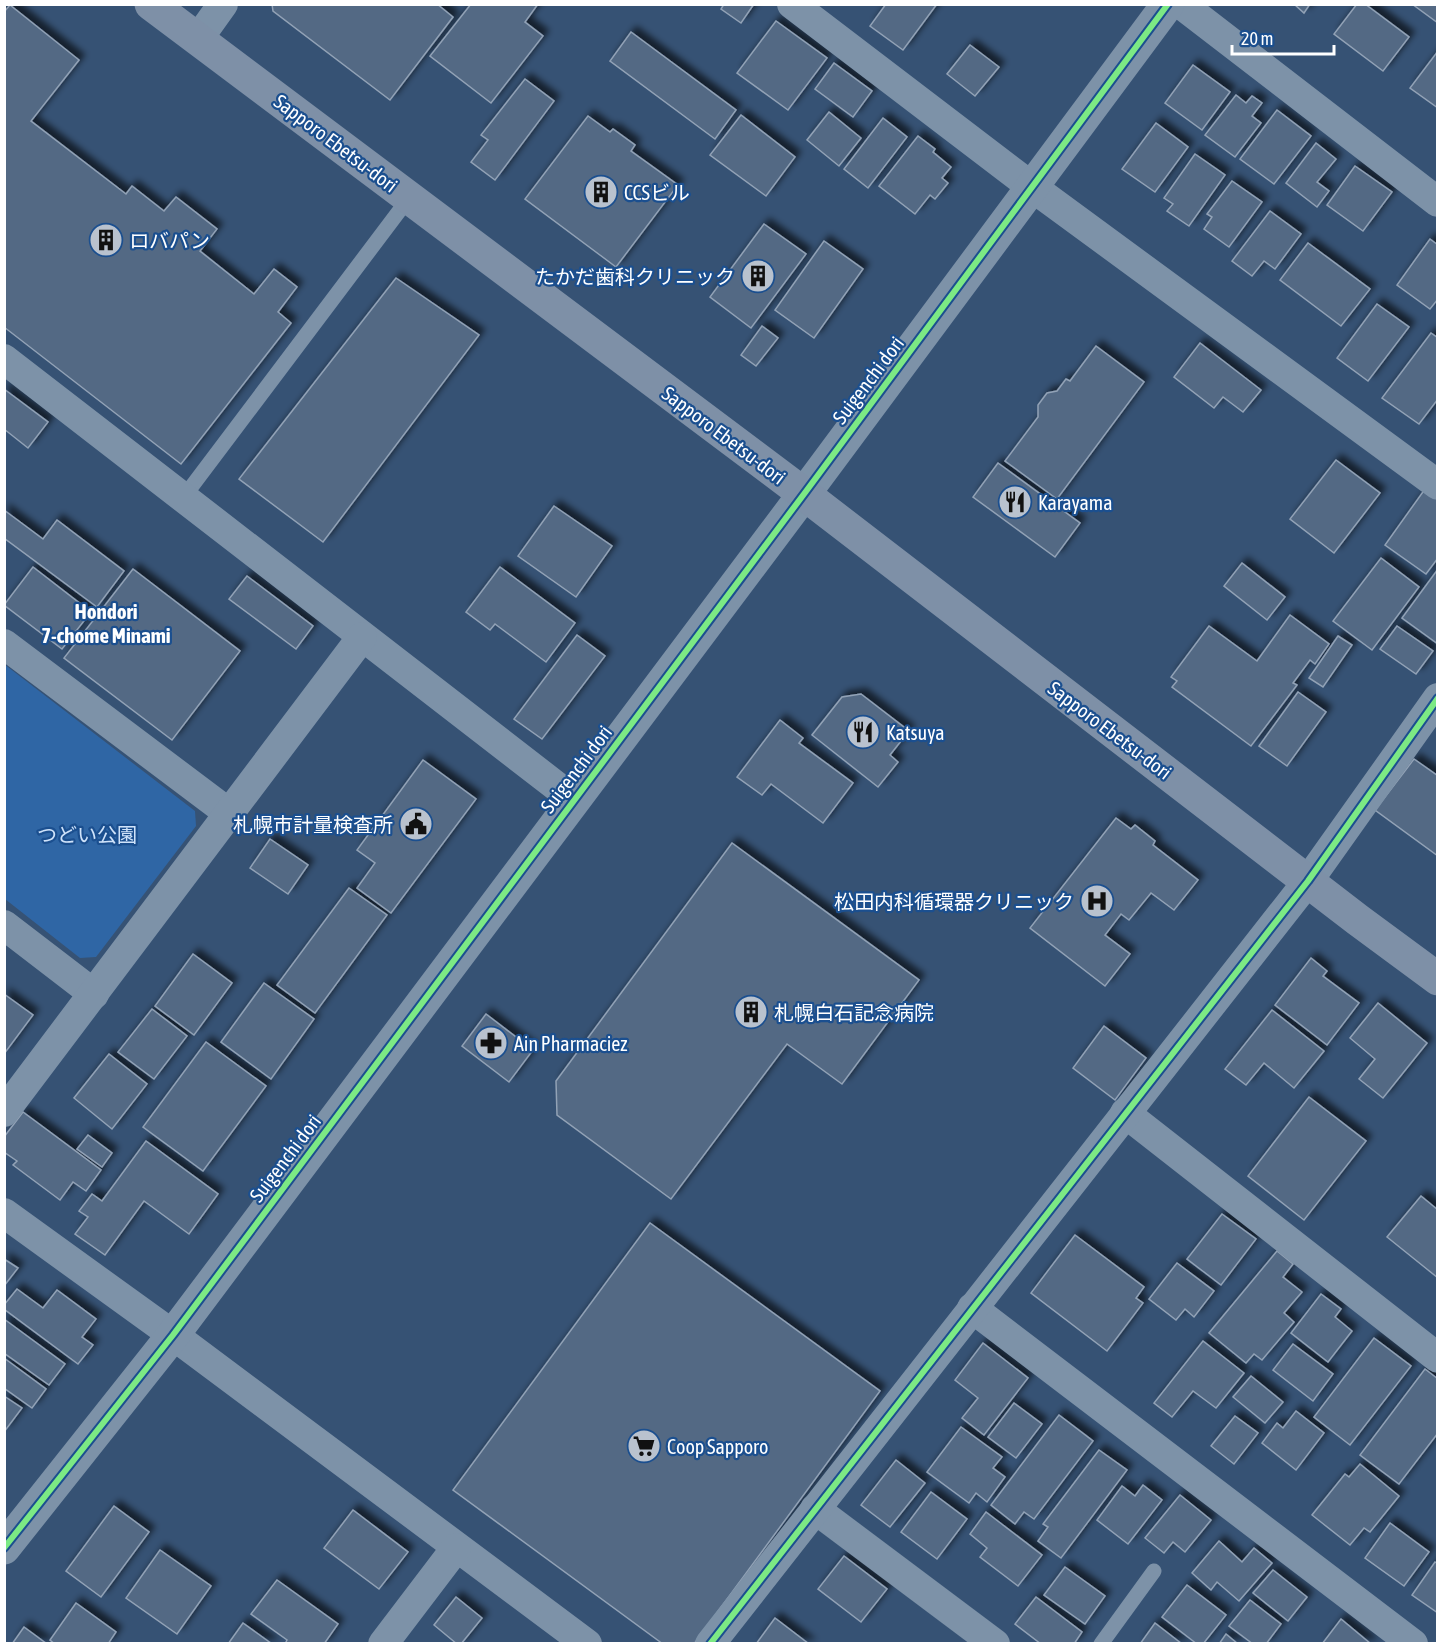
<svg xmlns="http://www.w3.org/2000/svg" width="1442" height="1648" viewBox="0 0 1442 1648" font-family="'Asap Condensed','Noto Sans JP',sans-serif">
	<defs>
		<filter id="shadow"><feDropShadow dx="5.5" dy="-5.5" stdDeviation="3" flood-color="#0009"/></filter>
	</defs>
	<rect width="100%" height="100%" fill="#365274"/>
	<!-- green -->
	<path fill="#2f66a5" d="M4,664L195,811L196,826L96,957L80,958L5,899Z"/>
	<!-- building -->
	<g fill="#526984" stroke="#92a2b6" stroke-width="1.5" filter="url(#shadow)">
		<path d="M272,4H437L453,17L390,100L273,11Z"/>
		<path d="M471,4H538L525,22L543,36L491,103L430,56Z"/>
		<path d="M724,4H754L741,23L721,9Z"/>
		<path d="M886,4H937L903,50L870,26Z"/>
		<path d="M1294,4H1310L1304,13Z"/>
		<path d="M1357,4H1365L1409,37L1383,71L1334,34Z"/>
		<path d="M1412,4H1438V23Z"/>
		<path d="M10,5L79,60L31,121L126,194L132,186L164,211L176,197L217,229L200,251L254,294L274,269L297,287L278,312L291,323L181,464L4,327V12Z"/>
		<path d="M776,21L827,58L788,110L737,73Z"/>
		<path d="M631,32L736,110L715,139L610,61Z"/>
		<path d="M970,45L999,67L975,96L947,74Z"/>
		<path d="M1438,51V108L1410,88Z"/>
		<path d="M834,63L872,91L853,117L815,89Z"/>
		<path d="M1193,65L1230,92L1202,130L1165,103Z"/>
		<path d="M525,79L554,101L495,180L471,162L488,140L481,135Z"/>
		<path d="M1236,95L1246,103L1252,96L1262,103L1252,116L1261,123L1235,157L1205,135Z"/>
		<path d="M1277,110L1311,136L1274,184L1240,159Z"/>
		<path d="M829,112L861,138L839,166L807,140Z"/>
		<path d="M741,115L795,157L766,196L710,155Z"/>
		<path d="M588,116L610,132L613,129L635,145L631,151L678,185L616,267L525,199Z"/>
		<path d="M883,118L907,137L868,188L844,169Z"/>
		<path d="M1156,123L1188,147L1155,192L1122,169Z"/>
		<path d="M918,136L935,149L933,152L951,167L942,178L948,183L935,199L930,195L915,214L879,186Z"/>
		<path d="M1316,143L1336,159L1317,182L1329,191L1317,207L1286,183Z"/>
		<path d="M1195,154L1225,175L1189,226L1167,211L1173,204L1164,198Z"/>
		<path d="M1355,166L1392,192L1363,231L1327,205Z"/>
		<path d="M1232,181L1262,202L1229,247L1204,229L1212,217L1207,214Z"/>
		<path d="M1270,211L1301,234L1275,269L1264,261L1252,276L1232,261Z"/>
		<path d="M764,224L806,254L751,328L710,297Z"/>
		<path d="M1430,239L1438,245V299L1430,309L1397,285Z"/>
		<path d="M824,241L863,269L814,338L775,310Z"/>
		<path d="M1308,243L1370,289L1341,326L1280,280Z"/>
		<path d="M396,278L479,335L323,542L239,479Z"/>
		<path d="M1377,304L1409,327L1368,381L1337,358Z"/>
		<path d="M762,326L778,338L756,366L741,355Z"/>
		<path d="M1431,333L1438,338V399L1419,424L1382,398Z"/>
		<path d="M1200,343L1261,390L1243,412L1223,397L1214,408L1174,377Z"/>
		<path d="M1096,346L1144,382L1057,499L1005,461L1038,417V405L1047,393L1057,391L1066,379L1070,381Z"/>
		<path d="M4,389L48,422L28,448L4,429Z"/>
		<path d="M1336,460L1380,493L1334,553L1290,519Z"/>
		<path d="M998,463L1080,523L1055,557L973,497Z"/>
		<path d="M1425,489L1438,499V558L1426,574L1385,545Z"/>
		<path d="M554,506L612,546L576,597L518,556Z"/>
		<path d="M4,510L43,539L57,520L124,571L97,607L4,538Z"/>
		<path d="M1381,558L1419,587L1372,650L1333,621Z"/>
		<path d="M1242,563L1285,597L1267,620L1224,586Z"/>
		<path d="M33,567L91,612L62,649L4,605Z"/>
		<path d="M500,567L575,623L546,662L495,624L490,630L466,612Z"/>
		<path d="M133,569L240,651L172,740L64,658Z"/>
		<path d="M1438,569V644L1402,618Z"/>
		<path d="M247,576L313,626L296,649L229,599Z"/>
		<path d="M1290,615L1329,644L1315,664L1310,660L1293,683L1297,685L1251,746L1172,687L1177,681L1171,677L1209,626L1257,661Z"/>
		<path d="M1397,626L1433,651L1416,674L1380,649Z"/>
		<path d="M577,635L605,656L542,739L514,719Z"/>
		<path d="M1338,636L1352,645L1323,687L1309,678Z"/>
		<path d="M1298,692L1326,712L1287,766L1259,746Z"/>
		<path d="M861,694L909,731L890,755L898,762L878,787L812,735L842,697Z"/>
		<path d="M780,720L803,738L799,743L853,783L823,823L771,784L762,795L737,777Z"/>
		<path d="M1414,759L1438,776V856L1375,810Z"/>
		<path d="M423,760L476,799L391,913L357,888L375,863L357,850Z"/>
		<path d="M1116,818L1131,829L1135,825L1155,841L1153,845L1198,880L1174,910L1151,893L1129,920L1121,914L1105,935L1130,954L1105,986L1030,928Z"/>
		<path d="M270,839L308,865L288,894L250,868Z"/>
		<path d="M732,843L919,980L842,1084L787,1044L671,1199L557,1115L556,1081Z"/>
		<path d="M349,888L387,915L315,1013L277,985Z"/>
		<path d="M193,954L232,983L194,1035L155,1006Z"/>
		<path d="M1311,958L1327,971L1323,976L1359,1003L1327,1045L1275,1005Z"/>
		<path d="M264,983L314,1019L271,1079L221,1042Z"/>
		<path d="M4,994L33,1015L4,1054Z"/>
		<path d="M1378,1003L1427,1043L1383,1098L1359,1079L1375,1059L1350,1038Z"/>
		<path d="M152,1009L187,1036L154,1079L118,1052Z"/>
		<path d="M1272,1010L1324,1051L1294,1088L1264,1063L1246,1085L1225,1069Z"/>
		<path d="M486,1014L533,1050L509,1082L462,1046Z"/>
		<path d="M1104,1026L1146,1058L1115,1100L1073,1068Z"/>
		<path d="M206,1042L266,1086L203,1171L143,1127Z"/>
		<path d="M109,1054L147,1084L112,1129L74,1098Z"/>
		<path d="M1309,1097L1366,1141L1304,1220L1248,1176Z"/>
		<path d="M23,1112L101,1170L86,1191L73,1182L60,1200L13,1165L17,1161L4,1152V1137Z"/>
		<path d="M88,1135L112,1153L102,1167L77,1149Z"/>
		<path d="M146,1141L218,1194L189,1234L144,1201L105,1255L75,1234L88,1217L79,1211L92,1194L102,1201Z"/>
		<path d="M1421,1196L1438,1210V1278L1387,1237Z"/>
		<path d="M1222,1214L1256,1239L1221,1285L1187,1259Z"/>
		<path d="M650,1223L880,1391L694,1644H663L453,1490Z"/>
		<path d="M1075,1235L1144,1287L1136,1298L1143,1303L1107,1351L1031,1293Z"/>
		<path d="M1277,1251L1293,1264L1283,1277L1302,1292L1284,1313L1294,1322L1262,1360L1254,1354L1246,1363L1209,1333Z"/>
		<path d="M4,1259L18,1268L4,1286Z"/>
		<path d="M1177,1263L1214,1291L1194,1317L1185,1309L1176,1320L1149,1299Z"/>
		<path d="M17,1289L43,1308L57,1290L96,1319L82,1337L93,1345L78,1364L4,1309V1305Z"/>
		<path d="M1321,1294L1341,1309L1335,1317L1352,1331L1328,1362L1291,1333Z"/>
		<path d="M4,1319L65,1364L49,1385L4,1353Z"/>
		<path d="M1374,1338L1411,1366L1350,1445L1314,1417Z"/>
		<path d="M1203,1341L1244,1373L1216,1408L1193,1391L1172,1417L1154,1403Z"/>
		<path d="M983,1343L1028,1378L984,1435L962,1418L978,1398L955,1380Z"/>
		<path d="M1293,1344L1333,1374L1313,1401L1273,1370Z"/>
		<path d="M4,1358L46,1389L32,1408L4,1388Z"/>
		<path d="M1425,1369L1438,1379V1433L1399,1484L1360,1455Z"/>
		<path d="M1251,1376L1283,1402L1265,1423L1233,1397Z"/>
		<path d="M4,1396L22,1408L4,1432Z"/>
		<path d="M1014,1403L1042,1424L1016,1458L988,1437Z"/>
		<path d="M1296,1411L1324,1433L1296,1470L1262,1443L1277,1423L1283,1428Z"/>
		<path d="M1059,1415L1093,1441L1034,1519L1024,1512L1015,1524L991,1505Z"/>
		<path d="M1235,1416L1258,1433L1234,1464L1211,1446Z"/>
		<path d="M961,1427L1002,1457L993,1468L1005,1477L987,1502L976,1493L969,1503L927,1472Z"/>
		<path d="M1099,1450L1127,1470L1061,1558L1038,1541L1048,1527L1043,1524Z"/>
		<path d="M896,1460L925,1483L890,1527L861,1505Z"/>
		<path d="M1360,1464L1399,1496L1370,1532L1364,1528L1350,1545L1312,1515L1345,1474L1349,1477Z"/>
		<path d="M1143,1485L1162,1500L1128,1544L1097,1520L1122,1486L1135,1496Z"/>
		<path d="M931,1492L967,1519L937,1559L901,1532Z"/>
		<path d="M1180,1495L1211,1520L1185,1552L1173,1542L1164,1553L1145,1538Z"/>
		<path d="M114,1506L149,1532L101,1597L66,1571Z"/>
		<path d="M353,1510L408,1552L379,1589L324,1548Z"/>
		<path d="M986,1512L1042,1555L1018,1586L980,1557L987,1548L970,1534Z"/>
		<path d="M1390,1523L1429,1552L1404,1586L1365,1558Z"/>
		<path d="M1219,1541L1242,1562L1254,1548L1272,1563L1239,1601L1217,1582L1211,1590L1192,1573Z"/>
		<path d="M160,1550L211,1586L177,1634L126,1598Z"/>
		<path d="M844,1556L887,1589L861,1622L818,1589Z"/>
		<path d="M1435,1562L1438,1564V1613L1412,1595Z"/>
		<path d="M1065,1567L1105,1596L1085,1624L1044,1595Z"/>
		<path d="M1273,1570L1307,1597L1288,1621L1253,1593Z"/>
		<path d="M277,1580L338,1624L324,1644H285L287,1640L251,1614Z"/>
		<path d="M1187,1585L1226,1615L1203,1644H1197L1162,1617Z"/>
		<path d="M456,1597L482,1618L461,1644H457L434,1625Z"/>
		<path d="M1036,1597L1082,1632L1074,1644H1041L1015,1624Z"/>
		<path d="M1250,1600L1281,1624L1266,1644H1253L1229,1626Z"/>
		<path d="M76,1603L116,1632L108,1644H55L50,1640Z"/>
		<path d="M775,1618L809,1644H756Z"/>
		<path d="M1341,1619L1371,1644H1322Z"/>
		<path d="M243,1623L272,1644H228Z"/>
		<path d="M1155,1623L1182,1644H1140Z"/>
		<path d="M24,1627L47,1644H12Z"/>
		<path d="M1226,1634L1238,1644H1219Z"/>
	</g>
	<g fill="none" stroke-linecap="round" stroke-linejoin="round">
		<!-- service -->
		<g stroke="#7d92a8" stroke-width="15">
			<path d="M183,498L409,198"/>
			<path d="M1101,1644L1154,1571"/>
		</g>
		<!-- minor -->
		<g stroke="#7d92a8" stroke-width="30">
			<path d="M792,4L1032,187L1438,485"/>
			<path d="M1181,4L1438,202"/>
			<path d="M198,39L223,4"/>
			<path d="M4,359L573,799"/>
			<path d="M4,644L230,814"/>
			<path d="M4,925L94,994"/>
			<path d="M4,1112L362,637"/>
			<path d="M1125,1113L1438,1358"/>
			<path d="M4,1213L173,1335L587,1644"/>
			<path d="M972,1308L1413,1644"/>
			<path d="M815,1509L995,1644"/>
			<path d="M383,1644L456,1548"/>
			<path d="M710,1644L1308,881L1438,698"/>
		</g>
		<!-- tertiary -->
		<path stroke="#7d92a8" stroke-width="33" d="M4,1548L173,1335L804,494L1168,4"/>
		<!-- trunk -->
		<path stroke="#7e90a7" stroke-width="33" d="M151,4L804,494L1358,920L1438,979"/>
		<defs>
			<g id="cycleway">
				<path d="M4,1548L173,1335L804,494L1168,4"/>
				<path d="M710,1644L1308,881L1438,698"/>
			</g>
		</defs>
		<!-- cycleway casing -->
		<use href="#cycleway" stroke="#1b4f8f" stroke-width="10"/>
		<!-- cycleway -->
		<use href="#cycleway" stroke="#7ce984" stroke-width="6"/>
	</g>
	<!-- icons -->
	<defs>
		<symbol id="building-disc" viewBox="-11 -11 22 22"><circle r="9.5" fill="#b9c2ce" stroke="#1b4f8f"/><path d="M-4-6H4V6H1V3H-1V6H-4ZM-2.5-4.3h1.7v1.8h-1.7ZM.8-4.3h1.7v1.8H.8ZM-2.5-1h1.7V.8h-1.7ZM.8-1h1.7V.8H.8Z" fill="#111"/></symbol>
		<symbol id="restaurant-disc" viewBox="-11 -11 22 22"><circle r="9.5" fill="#b9c2ce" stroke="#1b4f8f"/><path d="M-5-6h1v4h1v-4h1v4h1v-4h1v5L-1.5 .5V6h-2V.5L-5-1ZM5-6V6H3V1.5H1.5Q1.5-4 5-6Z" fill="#111"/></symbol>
		<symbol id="civic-disc" viewBox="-11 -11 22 22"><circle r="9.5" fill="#b9c2ce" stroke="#1b4f8f"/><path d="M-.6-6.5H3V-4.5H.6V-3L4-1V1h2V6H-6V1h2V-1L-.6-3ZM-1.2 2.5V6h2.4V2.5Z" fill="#111"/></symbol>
		<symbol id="hospital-disc" viewBox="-11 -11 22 22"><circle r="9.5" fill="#b9c2ce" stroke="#1b4f8f"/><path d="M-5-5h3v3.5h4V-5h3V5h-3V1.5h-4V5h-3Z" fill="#111"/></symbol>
		<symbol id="pharmacy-disc" viewBox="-11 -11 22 22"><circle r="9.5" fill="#b9c2ce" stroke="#1b4f8f"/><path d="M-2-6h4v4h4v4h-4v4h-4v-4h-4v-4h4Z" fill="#111"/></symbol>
		<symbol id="supermarket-disc" viewBox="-11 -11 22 22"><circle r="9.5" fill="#b9c2ce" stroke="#1b4f8f"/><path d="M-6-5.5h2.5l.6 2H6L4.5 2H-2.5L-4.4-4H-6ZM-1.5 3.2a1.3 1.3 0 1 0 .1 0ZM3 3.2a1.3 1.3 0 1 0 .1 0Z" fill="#111"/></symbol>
	</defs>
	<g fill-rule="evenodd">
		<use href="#building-disc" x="582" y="173" width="38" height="38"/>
		<use href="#building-disc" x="87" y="221" width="38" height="38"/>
		<use href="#building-disc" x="739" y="257" width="38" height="38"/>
		<use href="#restaurant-disc" x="996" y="483" width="38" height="38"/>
		<use href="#restaurant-disc" x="844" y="713" width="38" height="38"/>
		<use href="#civic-disc" x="397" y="805" width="38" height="38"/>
		<use href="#hospital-disc" x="1078" y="882" width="38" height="38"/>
		<use href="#building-disc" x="732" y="993" width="38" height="38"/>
		<use href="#pharmacy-disc" x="472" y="1024" width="38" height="38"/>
		<use href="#supermarket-disc" x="625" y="1427" width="38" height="38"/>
	</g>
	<g text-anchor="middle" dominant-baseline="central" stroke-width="4.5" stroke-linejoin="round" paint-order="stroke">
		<!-- street labels -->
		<g font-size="20" fill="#fff" stroke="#1b4f8f">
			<text transform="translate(336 143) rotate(37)">Sapporo Ebetsu-dori</text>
			<text transform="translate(868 380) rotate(-53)">Suigenchi dori</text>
			<text transform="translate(724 435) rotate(37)">Sapporo Ebetsu-dori</text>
			<text transform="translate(1110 730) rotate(37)">Sapporo Ebetsu-dori</text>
			<text transform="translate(576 769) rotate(-53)">Suigenchi dori</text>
			<text transform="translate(285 1158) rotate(-53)">Suigenchi dori</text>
		</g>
		<!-- poi labels -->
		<g font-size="20" fill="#fff" stroke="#1b4f8f" text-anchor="start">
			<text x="624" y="192">CCSビル</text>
			<text x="129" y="240">ロバパン</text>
			<text x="735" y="276" text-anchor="end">たかだ歯科クリニック</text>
			<text x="1038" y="502">Karayama</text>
			<text x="886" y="732">Katsuya</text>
			<text x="393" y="824" text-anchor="end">札幌市計量検査所</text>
			<text x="1074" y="901" text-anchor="end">松田内科循環器クリニック</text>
			<text x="774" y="1012">札幌白石記念病院</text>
			<text x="514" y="1043">Ain Pharmaciez</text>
			<text x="667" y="1446">Coop Sapporo</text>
		</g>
		<!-- park labels -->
		<g font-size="20" fill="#cfe3fa" stroke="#1b4f8f">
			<text x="87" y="834">つどい公園</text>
		</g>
		<!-- neighbourhood labels -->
		<g font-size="21" font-weight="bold" fill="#fff" stroke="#1b4f8f">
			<text x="106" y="611">Hondori<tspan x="106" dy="24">7-chome Minami</tspan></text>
		</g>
	</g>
	<!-- border -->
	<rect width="1442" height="1648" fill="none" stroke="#ffffff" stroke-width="12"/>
	<!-- scale -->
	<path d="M1232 45v9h102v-9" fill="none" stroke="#ffffff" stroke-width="3"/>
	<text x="1241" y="45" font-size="18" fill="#ffffff" stroke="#1b4f8f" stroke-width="4.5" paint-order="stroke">20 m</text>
</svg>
